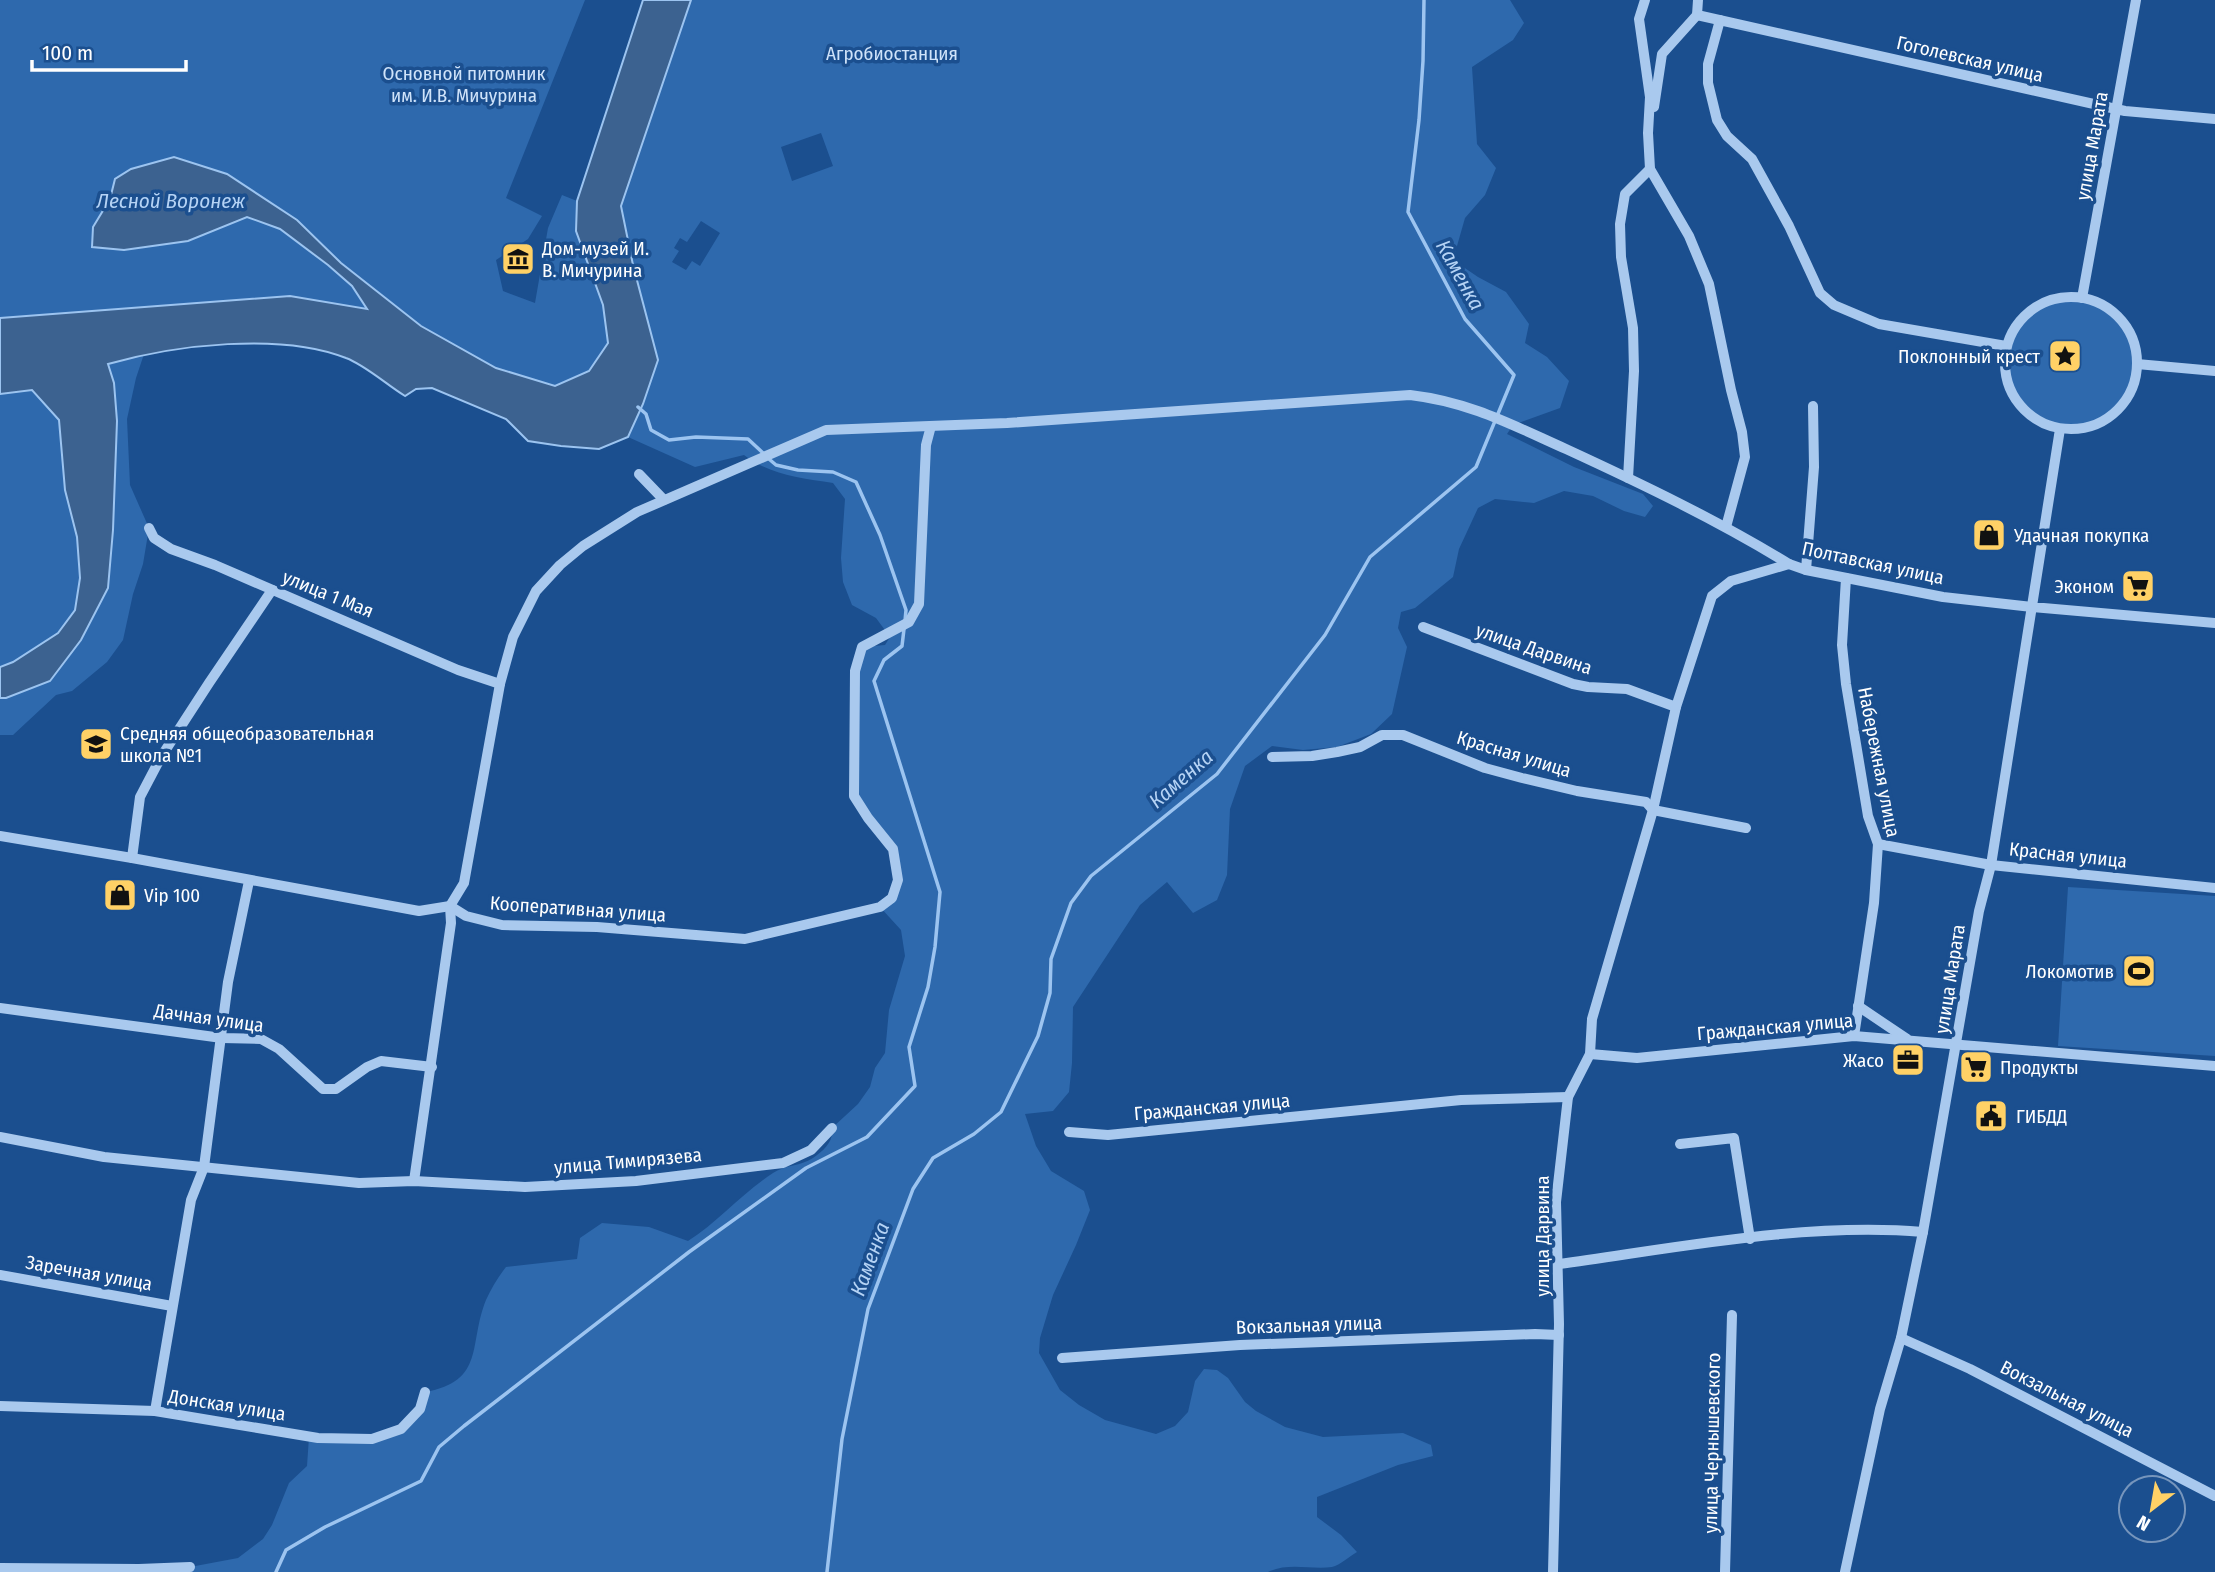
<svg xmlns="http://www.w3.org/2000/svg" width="2215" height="1572" viewBox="0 0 2215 1572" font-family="'Fira Sans Condensed',sans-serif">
	<rect width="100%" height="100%" fill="#1b4f8f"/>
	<!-- green -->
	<g fill="#2e69ad" fill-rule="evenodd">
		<path d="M0,0H585L506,198L542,216L528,239L496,260L503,291L535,303L548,228L562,195L577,201L576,231L603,305L608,343L589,371L555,386L496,368L421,326L341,263L297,220L227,174L115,179L110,199L93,227L188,241L247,217L280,229L328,265L352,286L367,310L290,296L0,318Z"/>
		<path d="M691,0H1510L1524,23L1513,40L1472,67L1477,144L1496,168L1485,195L1465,218L1453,260L1478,277L1506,292L1529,324L1525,343L1547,357L1569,381L1560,408L1513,425L1507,434L1574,467L1643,494L1653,506L1645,517L1624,511L1593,496L1564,491L1534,503L1495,499L1478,508L1459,549L1453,577L1415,608L1401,612L1398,628L1407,647L1392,714L1371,734L1337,747L1303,750L1272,746L1245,766L1230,809L1227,875L1217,900L1193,913L1167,882L1140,905L1073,1007L1072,1063L1069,1092L1053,1111L1025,1114L1036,1146L1051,1171L1084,1191L1090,1210L1076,1245L1053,1295L1040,1338L1039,1353L1060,1390L1079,1405L1105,1420L1156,1434L1175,1426L1188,1412L1195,1381L1204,1369L1217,1370L1228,1378L1245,1402L1256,1411L1285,1427L1323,1437L1403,1433L1431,1445L1433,1456L1398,1465L1317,1497V1517L1341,1535L1357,1552C1350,1556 1340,1565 1332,1567C1311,1570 1289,1562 1268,1572H115L190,1567L238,1558L263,1539L272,1525L289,1483L307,1466L309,1437L372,1439L401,1429L425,1392C486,1381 468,1344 486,1300C491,1289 498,1277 506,1267L577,1259L580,1238L602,1223L649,1227L688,1241C718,1222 742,1193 773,1173C784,1165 802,1166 813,1158C823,1151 834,1142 832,1128L858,1104L870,1087L875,1068L885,1053L889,1010L905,956L901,930L880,907L892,898L896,863L854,796L855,671L862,647L885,645L890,637L876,618L852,605L843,582L841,558L845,499L833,483C801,478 770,475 744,455L695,467L628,437L643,404L633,265L621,206ZM821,133L833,166L792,181L781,147ZM701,221L720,233L700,266L692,261L686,270L672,262L679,251L674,248L680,238L687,242Z"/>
		<circle cx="2071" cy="363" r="66"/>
		<path d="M144,354L136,378L127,419L130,485L149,528L143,564L133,594L123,640L107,662L72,691L56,695L13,735H0V698H6L50,681L81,640L115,482L117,421L114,383L107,364Z"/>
		<path d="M31,390L59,420L65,490L77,537L80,578L75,610L58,634L13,662L0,667V394Z"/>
		<path d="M2068,887L2215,896V1056L2058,1046Z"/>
	</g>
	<!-- water -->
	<path fill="#3c6290" stroke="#9cc4f0" stroke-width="2" d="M643,0H691L621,206L633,265L658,360L643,404L628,437L599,449L561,446L528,441L506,419L432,388L416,389L405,396C387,385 365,365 346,358C281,332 175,345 108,364L114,383L117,421L113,530L108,588L81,640L50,681L6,698H0V667L13,662L58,633L75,610L80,578L77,537L65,490L59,420L32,390L0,394V318L290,296L367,309L352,286L328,265L280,229L247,217L188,241L124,250L92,247L93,227L110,199L115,179L131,169L174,157L227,174L297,220L341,263L421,326L496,368L555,386L589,371L608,343L603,305L576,231L577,201Z"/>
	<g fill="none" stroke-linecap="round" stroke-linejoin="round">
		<!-- stream -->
		<g stroke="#9cc4f0" stroke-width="3.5">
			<path d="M638,407L646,414L651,430L669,440L696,437L748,439L763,453"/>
			<path d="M769,459L776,465L798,470L833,472L856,482L880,535L906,610L905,621"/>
			<path d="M276,1572L286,1550L325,1527L421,1481L439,1447L464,1426L689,1252L806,1168L867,1137L915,1086L909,1047L928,987L935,947L940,892L874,681L884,660L902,646L904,629"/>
			<path d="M827,1572L842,1439L868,1309L913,1189L933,1158L974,1134L1001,1112L1038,1036L1050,993L1051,959L1071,903L1091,876L1217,774L1325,635L1370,557L1476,467L1514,375L1465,319L1408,212L1419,120L1423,61L1424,0"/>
		</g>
		<!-- minor -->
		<g stroke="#a9c9ee" stroke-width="10">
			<path d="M1645,0L1639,19L1650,97L1648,133L1650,169L1689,236L1709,284L1731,390L1742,432L1745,457L1726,527"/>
			<path d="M1698,0L1697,15L2125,111L2215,119"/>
			<path d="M1720,20L1708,64V83L1717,120L1727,136L1752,159L1789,226L1820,293L1834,305L1879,324L2006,346"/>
			<path d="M1654,107L1662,54L1697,15"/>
			<circle cx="2071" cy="363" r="66"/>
			<path d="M2082,298L2136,0"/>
			<path d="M2137,364L2215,371"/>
			<path d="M639,474L664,500"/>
			<path d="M1628,478L1634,371L1633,328L1621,257L1620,224L1625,194L1650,169"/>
			<path d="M149,528L154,538L171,549L215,565L458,670L500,684"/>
			<path d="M1806,570L1814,467L1813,406"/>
			<path d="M1846,578L1842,645L1846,684L1868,816L1878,844L1874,903L1854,1036"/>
			<path d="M1423,627L1573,684L1588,687L1627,689L1676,707"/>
			<path d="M1272,757L1312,756L1337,752L1360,747L1382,735H1403L1485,768L1522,778L1577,791L1646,802L1653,810L1746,828"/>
			<path d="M0,836L132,858L419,911L450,906L466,916L502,925L597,927L745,939L880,907L892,898L898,880L893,849L868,818L854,796L855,671L862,647L909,622L919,604L926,445L931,426"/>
			<path d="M1878,844L1991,865L2215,888"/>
			<path d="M132,858L140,797L161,757L209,683L272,590"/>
			<path d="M450,906L464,883L500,684L513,637L536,591L560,565L583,546L637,512L826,430L1007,423L1410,395C1470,402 1512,425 1566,449C1642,484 1717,520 1789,564L1806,570L1943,597L2032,607L2215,623"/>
			<path d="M1858,1006L1907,1039"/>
			<path d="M0,1008L222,1038L261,1039L279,1049L323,1089H336L367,1067L381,1061L432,1067"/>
			<path d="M1590,1054L1637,1058L1854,1036L2215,1066"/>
			<path d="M1069,1132L1108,1135L1461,1100L1568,1097"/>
			<path d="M0,1137L104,1157L359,1183L414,1181L525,1187L636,1181L783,1163L811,1150L832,1128"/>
			<path d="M1680,1144L1734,1138L1750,1239"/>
			<path d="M414,1181L451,923L450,906"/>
			<path d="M1559,1264C1676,1248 1805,1222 1923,1232"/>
			<path d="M0,1275L172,1306"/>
			<path d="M1901,1338L1970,1369L2215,1496"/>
			<path d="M1062,1358L1240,1345L1535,1334L1559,1335"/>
			<path d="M0,1406L155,1411L318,1438L372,1439L401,1429L420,1409L425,1392"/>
			<path d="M155,1411L191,1200L204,1167L228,982L249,881"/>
			<path d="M0,1568L139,1569L190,1567"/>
			<path d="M1553,1572L1559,1324L1556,1202L1568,1097L1590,1054L1592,1019L1653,810L1676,707L1712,596L1731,581L1789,564"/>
			<path d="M1725,1572L1732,1315"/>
			<path d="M1845,1572L1880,1409L1901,1338L1923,1232L1979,911L1991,865L2060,429"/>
		</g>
	</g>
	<!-- icons -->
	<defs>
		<symbol id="museum-square" viewBox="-11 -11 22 22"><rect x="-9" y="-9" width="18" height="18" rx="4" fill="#ffd166" stroke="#1b4f8f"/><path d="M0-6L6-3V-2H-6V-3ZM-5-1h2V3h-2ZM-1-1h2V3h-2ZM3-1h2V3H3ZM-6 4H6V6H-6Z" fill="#111"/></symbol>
		<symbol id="sight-square" viewBox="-11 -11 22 22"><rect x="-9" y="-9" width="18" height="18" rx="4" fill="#ffd166" stroke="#1b4f8f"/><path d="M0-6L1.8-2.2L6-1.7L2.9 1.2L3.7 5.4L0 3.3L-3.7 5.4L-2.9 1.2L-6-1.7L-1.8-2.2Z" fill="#111"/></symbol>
		<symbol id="shop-square" viewBox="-11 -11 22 22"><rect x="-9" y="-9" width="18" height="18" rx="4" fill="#ffd166" stroke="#1b4f8f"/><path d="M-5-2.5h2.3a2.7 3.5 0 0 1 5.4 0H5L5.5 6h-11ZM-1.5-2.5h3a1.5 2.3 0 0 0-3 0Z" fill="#111"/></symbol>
		<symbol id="supermarket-square" viewBox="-11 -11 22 22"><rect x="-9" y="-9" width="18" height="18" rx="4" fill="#ffd166" stroke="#1b4f8f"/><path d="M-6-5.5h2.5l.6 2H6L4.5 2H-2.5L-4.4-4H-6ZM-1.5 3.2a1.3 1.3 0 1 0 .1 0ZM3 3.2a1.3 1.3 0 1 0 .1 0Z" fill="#111"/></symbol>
		<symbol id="school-square" viewBox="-11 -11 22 22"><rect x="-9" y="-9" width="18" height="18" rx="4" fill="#ffd166" stroke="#1b4f8f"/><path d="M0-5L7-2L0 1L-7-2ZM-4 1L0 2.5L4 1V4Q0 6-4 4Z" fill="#111"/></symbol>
		<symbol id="stadium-square" viewBox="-11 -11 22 22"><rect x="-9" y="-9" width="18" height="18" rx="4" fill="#ffd166" stroke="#1b4f8f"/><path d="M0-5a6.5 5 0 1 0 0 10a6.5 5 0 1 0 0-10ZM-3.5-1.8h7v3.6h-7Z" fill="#111"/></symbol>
		<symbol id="office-square" viewBox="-11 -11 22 22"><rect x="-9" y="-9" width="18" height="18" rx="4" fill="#ffd166" stroke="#1b4f8f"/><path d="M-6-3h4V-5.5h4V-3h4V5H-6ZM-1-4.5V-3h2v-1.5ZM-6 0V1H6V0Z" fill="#111"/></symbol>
		<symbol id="civic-square" viewBox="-11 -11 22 22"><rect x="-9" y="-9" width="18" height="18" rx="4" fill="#ffd166" stroke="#1b4f8f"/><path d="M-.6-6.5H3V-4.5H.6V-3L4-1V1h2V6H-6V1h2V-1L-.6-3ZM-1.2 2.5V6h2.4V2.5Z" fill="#111"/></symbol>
	</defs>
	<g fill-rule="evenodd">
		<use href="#museum-square" x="499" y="240" width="38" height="38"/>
		<use href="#sight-square" x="2046" y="337" width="38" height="38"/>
		<use href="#shop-square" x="1970" y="516" width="38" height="38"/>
		<use href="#supermarket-square" x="2119" y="567" width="38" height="38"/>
		<use href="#school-square" x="77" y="725" width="38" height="38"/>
		<use href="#shop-square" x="101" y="876" width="38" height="38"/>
		<use href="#stadium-square" x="2120" y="952" width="38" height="38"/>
		<use href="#office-square" x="1889" y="1041" width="38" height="38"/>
		<use href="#supermarket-square" x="1957" y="1048" width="38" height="38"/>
		<use href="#civic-square" x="1972" y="1097" width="38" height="38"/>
	</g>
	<g text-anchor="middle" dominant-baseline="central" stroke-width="7" stroke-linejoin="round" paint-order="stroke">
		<!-- park labels -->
		<g font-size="19" fill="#cfe3fa" stroke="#1b4f8f">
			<text x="892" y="53">Агробиостанция</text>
			<text x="464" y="73">Основной питомник<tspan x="464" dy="22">им. И.В. Мичурина</tspan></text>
		</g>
		<!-- street labels -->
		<g font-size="19" fill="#fff" stroke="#1b4f8f">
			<text transform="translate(1970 59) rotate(13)">Гоголевская улица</text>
			<text transform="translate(2092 146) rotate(-80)">улица Марата</text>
			<text transform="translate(1873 563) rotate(12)">Полтавская улица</text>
			<text transform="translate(328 594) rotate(22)">улица 1 Мая</text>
			<text transform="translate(1534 649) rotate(19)">улица Дарвина</text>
			<text transform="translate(1514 754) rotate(17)">Красная улица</text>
			<text transform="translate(1879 762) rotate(79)">Набережная улица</text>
			<text transform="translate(2068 855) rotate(6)">Красная улица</text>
			<text transform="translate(578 909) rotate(4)">Кооперативная улица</text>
			<text transform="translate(1950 979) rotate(-81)">улица Марата</text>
			<text transform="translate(209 1018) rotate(8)">Дачная улица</text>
			<text transform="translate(1775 1027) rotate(-5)">Гражданская улица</text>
			<text transform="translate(1212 1107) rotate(-5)">Гражданская улица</text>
			<text transform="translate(628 1161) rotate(-5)">улица Тимирязева</text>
			<text transform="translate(1542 1236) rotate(-90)">улица Дарвина</text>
			<text transform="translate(89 1273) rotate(10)">Заречная улица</text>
			<text transform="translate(1309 1325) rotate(-2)">Вокзальная улица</text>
			<text transform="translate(2067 1399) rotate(27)">Вокзальная улица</text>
			<text transform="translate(227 1405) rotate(9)">Донская улица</text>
			<text transform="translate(1712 1443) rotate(-89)">улица Чернышевского</text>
		</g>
		<!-- poi labels -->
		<g font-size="19" fill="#fff" stroke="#1b4f8f" text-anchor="start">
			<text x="542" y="248">Дом-музей И.<tspan x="542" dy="22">В. Мичурина</tspan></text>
			<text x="2040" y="356" text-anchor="end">Поклонный крест</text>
			<text x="2014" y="535">Удачная покупка</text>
			<text x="2114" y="586" text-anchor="end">Эконом</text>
			<text x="120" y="733">Средняя общеобразовательная<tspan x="120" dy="22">школа №1</tspan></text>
			<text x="144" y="895">Vip 100</text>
			<text x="2114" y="971" text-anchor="end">Локомотив</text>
			<text x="1884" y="1060" text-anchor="end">Жасо</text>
			<text x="2000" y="1067">Продукты</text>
			<text x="2016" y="1116">ГИБДД</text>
		</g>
		<!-- water labels -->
		<g font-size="21" font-style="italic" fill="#b5d3f5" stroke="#1b4f8f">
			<text x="171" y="201">Лесной Воронеж</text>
			<text transform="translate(1460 275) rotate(61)">Каменка</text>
			<text transform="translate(1181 779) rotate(-41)">Каменка</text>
			<text transform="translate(870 1259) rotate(-70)">Каменка</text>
		</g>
	</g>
	<!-- north arrow -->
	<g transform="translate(2152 1509) rotate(211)"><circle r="33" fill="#1b4f8f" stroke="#7695bc" stroke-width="2"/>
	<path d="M0-5L12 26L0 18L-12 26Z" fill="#ffd166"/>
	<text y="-10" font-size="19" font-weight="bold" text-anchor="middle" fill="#ffffff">N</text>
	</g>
	<!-- scale -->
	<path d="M32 60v10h154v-10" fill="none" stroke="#ffffff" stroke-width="3.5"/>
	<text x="42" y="60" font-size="21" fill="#ffffff" stroke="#1b4f8f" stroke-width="5" paint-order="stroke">100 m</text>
</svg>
